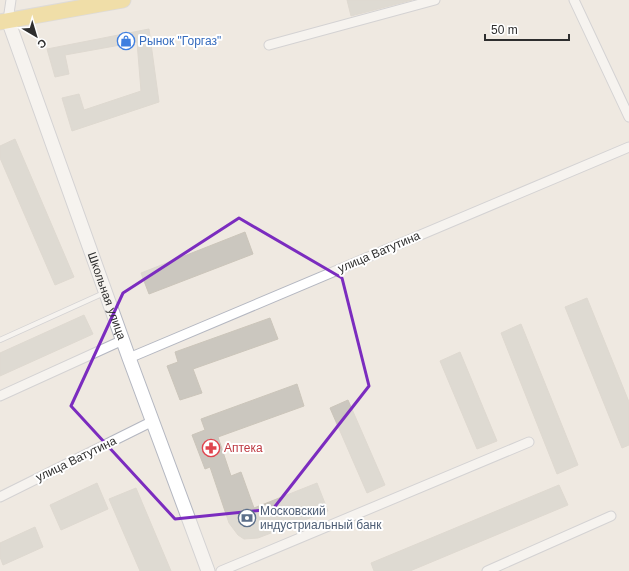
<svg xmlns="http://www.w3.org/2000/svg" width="629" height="571" viewBox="0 0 629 571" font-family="Helvetica,sans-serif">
	<rect width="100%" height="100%" fill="#efe9e1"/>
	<!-- building -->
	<g fill="#cbc7bf" stroke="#cbc5ba">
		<path d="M347,0H412L351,16Z"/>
		<path d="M149,29L159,102L72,131L62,98L79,94L84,110L141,91L137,42L65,55L69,74L55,77L47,49Z"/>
		<path d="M15,139L74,277L55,285L0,158V146Z"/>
		<path d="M245,232L253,254L149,294L141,273Z"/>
		<path d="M587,298L629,402V445L622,448L565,307Z"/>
		<path d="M84,315L93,334L0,376V353Z"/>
		<path d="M270,318L278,339L193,369L202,393L180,400L167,366L178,362L175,352Z"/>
		<path d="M521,324L578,465L557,474L501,333Z"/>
		<path d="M460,352L497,441L477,449L440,361Z"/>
		<path d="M297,384L304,406L218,437L231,476L241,472L254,508L317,483L328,511L258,538L244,539L238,535L229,523L210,467L205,469L192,435L205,430L201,419Z"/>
		<path d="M348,400L385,485L367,493L330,408Z"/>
		<path d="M97,483L108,509L61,530L50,505Z"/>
		<path d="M559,485L568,505L410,571H374L371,563Z"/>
		<path d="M136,488L171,571H140L109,499Z"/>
		<path d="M35,527L43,547L3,565L0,557V543Z"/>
	</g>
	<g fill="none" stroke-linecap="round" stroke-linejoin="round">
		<defs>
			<path id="lane" d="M0,340L104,293"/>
			<g id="street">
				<path d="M574,0L629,117"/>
				<path d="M8,20L11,0"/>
				<path d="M269,45L435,0"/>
				<path d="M129,358L629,147"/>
				<path d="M0,396L123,340"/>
				<path d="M0,497L153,421"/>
				<path d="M221,571L529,442"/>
				<path d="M487,571L611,516"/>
			</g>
			<g id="secondary">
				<path id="s1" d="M8,20L129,358L208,571"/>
			</g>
			<path id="primary" d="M0,22L123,0"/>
		</defs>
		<!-- lane casing -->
		<use href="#lane" stroke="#b4b7c1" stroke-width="6"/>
		<!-- street casing -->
		<use href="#street" stroke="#b4b7c1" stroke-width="11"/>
		<!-- secondary casing -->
		<use href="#secondary" stroke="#b4b7c1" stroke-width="15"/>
		<!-- primary casing -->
		<use href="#primary" stroke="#c9c9c9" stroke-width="17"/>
		<!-- lane -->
		<use href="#lane" stroke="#fff" stroke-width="4.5"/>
		<!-- street -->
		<use href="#street" stroke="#fff" stroke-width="9"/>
		<!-- secondary -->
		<use href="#secondary" stroke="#fff" stroke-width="13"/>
		<!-- primary -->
		<use href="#primary" stroke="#f2d163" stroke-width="15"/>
	</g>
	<!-- marked area -->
	<path d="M0 0H629V571H0ZM239,218L342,278L369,386L273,509L175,519L71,406L123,293Z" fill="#efe9e1" fill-opacity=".55" fill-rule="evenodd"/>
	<path fill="none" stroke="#7b2cbf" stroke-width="3" stroke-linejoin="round" d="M239,218L342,278L369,386L273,509L175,519L71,406L123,293Z"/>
	<!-- icons -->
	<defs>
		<symbol id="shop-ring" viewBox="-11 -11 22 22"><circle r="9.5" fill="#fff" stroke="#3f7fe0" stroke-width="1.5"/><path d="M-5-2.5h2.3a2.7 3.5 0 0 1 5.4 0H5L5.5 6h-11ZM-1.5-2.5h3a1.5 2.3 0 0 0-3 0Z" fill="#3f7fe0"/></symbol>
		<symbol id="pharmacy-ring" viewBox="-11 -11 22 22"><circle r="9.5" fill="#fff" stroke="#e0444e" stroke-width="1.5"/><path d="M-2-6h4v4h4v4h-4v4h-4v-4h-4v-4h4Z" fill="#e0444e"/></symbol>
		<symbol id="bank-ring" viewBox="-11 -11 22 22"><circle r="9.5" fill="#fff" stroke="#5c6f8a" stroke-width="1.5"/><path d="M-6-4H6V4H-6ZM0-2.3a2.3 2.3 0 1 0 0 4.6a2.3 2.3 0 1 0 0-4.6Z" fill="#5c6f8a"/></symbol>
	</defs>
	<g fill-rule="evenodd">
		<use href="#shop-ring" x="116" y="31" width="20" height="20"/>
		<use href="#pharmacy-ring" x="201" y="438" width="20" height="20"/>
		<use href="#bank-ring" x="237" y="508" width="20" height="20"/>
	</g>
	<g text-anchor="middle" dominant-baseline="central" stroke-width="4" stroke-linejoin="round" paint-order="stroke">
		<!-- shop labels -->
		<g font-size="12" fill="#366cbe" stroke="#fff" text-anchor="start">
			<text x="139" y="41">Рынок "Горгаз"</text>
		</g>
		<!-- street labels -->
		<g font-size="12" fill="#2e2e2e" stroke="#fff">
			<text transform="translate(379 252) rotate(-23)">улица Ватутина</text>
			<text stroke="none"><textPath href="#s1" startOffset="293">Школьная улица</textPath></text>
			<text transform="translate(76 459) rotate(-26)">улица Ватутина</text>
		</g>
		<!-- health labels -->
		<g font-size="12" fill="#be3a42" stroke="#fff" text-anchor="start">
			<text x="224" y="448">Аптека</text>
		</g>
		<!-- service labels -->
		<g font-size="12" fill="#4e5e75" stroke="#fff" text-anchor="start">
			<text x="260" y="511">Московский<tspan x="260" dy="14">индустриальный банк</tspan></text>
		</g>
	</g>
	<!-- north arrow -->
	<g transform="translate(36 36) rotate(142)" stroke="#ffffff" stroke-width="3" paint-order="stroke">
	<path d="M0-3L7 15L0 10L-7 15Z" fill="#2e2e2e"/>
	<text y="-6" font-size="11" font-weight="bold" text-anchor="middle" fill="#2e2e2e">С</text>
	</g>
	<!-- scale -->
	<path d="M485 34v6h84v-6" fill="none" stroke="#2e2e2e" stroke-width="2"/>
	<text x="491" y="34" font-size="12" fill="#2e2e2e" stroke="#ffffff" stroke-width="3" paint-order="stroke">50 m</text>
</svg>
